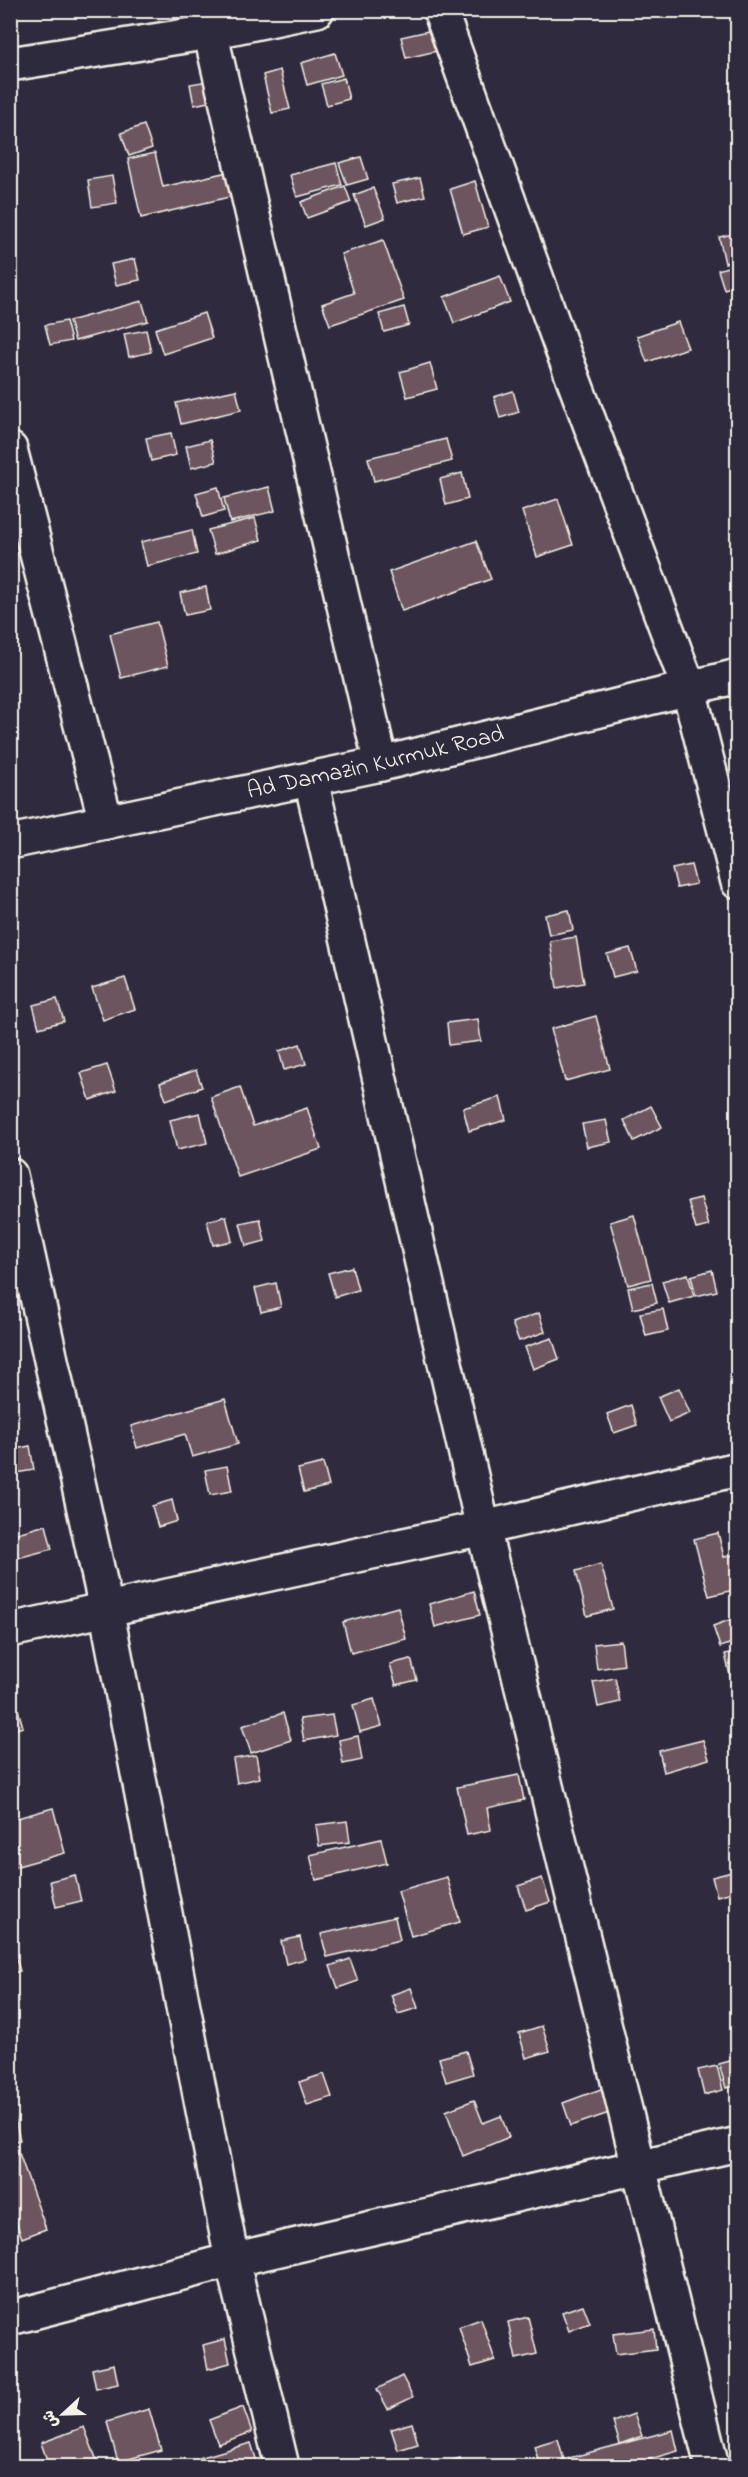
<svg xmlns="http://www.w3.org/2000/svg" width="748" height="2477" viewBox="0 0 748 2477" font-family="'Indie Flower','Playpen Sans Arabic',sans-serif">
	<rect width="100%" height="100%" fill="#2f2a3d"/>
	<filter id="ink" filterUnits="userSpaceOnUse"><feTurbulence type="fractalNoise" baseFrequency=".0167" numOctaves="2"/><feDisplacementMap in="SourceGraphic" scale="12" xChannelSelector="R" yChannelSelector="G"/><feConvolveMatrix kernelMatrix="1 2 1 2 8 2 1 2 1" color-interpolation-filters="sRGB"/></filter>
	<g filter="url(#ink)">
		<!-- building -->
		<g fill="#6c555e" stroke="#f4f1e8" stroke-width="1.5">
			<path d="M433,30L437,51L406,58L401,37Z"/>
			<path d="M335,53L342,75L307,85L301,63Z"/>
			<path d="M280,70L290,109L272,113L263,75Z"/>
			<path d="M344,78L349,99L327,105L321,84Z"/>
			<path d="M214,80L218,100L194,105L190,84Z"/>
			<path d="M144,125L152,148L129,156L121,133Z"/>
			<path d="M155,153L163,187L236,170L242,194L141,218L128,159Z"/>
			<path d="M361,157L368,179L347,185L339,163Z"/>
			<path d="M336,163L342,185L297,197L290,175Z"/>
			<path d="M112,176L117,203L92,207L88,180Z"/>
			<path d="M420,178L425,196L397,203L392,184Z"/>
			<path d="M475,181L488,227L463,234L450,189Z"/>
			<path d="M345,186L351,202L307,218L301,202Z"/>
			<path d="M373,188L385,218L366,225L354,195Z"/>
			<path d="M738,233V260L725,263L719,237Z"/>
			<path d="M383,240L404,300L330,325L322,304L354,293L341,254Z"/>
			<path d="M135,259L140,280L116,285L111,264Z"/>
			<path d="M737,264L738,285L724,289L718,270Z"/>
			<path d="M500,276L510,302L454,323L444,297Z"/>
			<path d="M142,301L148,321L75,341L69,321Z"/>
			<path d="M404,307L409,325L384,332L379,314Z"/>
			<path d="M204,313L212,338L163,354L155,329Z"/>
			<path d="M66,321L71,341L50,345L45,325Z"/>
			<path d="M678,322L688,348L647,362L637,336Z"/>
			<path d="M146,330L151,352L129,357L124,334Z"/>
			<path d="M430,363L437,389L407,397L400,372Z"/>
			<path d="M236,390L241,410L181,424L176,403Z"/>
			<path d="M513,391L519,412L500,418L494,397Z"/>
			<path d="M171,433L176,455L151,461L146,438Z"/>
			<path d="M446,439L452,461L374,481L368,458Z"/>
			<path d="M210,440L216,462L191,468L186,446Z"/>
			<path d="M462,473L468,499L446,505L440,479Z"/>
			<path d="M218,487L224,511L203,517L196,493Z"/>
			<path d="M269,487L275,511L230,522L224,498Z"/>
			<path d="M558,499L573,545L537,557L522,511Z"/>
			<path d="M255,518L261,540L215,554L208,530Z"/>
			<path d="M192,530L197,554L147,566L141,542Z"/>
			<path d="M476,541L491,579L402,611L389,572Z"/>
			<path d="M206,587L210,610L185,615L180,593Z"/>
			<path d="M157,622L168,666L121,678L110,634Z"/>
			<path d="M691,865L696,884L677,888L672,869Z"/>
			<path d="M569,910L573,930L549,935L545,915Z"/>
			<path d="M576,937L584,983L557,988L550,941Z"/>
			<path d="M630,948L637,971L613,977L607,954Z"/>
			<path d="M125,978L135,1009L103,1020L92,988Z"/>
			<path d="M57,999L64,1021L39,1028L33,1005Z"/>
			<path d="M596,1016L610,1069L565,1081L551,1029Z"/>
			<path d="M478,1019L481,1041L449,1045L447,1023Z"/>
			<path d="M300,1044L306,1064L284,1070L279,1051Z"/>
			<path d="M107,1065L116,1091L90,1100L81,1073Z"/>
			<path d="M196,1070L202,1087L166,1100L160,1083Z"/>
			<path d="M240,1087L253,1126L307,1108L321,1149L238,1177L211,1097Z"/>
			<path d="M500,1097L506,1120L469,1131L463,1108Z"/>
			<path d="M651,1106L662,1127L634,1141L624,1120Z"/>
			<path d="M200,1113L207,1143L177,1150L170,1120Z"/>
			<path d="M606,1120L611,1142L587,1147L582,1124Z"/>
			<path d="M701,1198L709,1226L696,1229L688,1201Z"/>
			<path d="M634,1215L651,1279L628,1285L610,1222Z"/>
			<path d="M226,1216L232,1241L213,1245L207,1221Z"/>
			<path d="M260,1219L265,1241L246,1246L240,1223Z"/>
			<path d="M352,1267L358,1290L335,1297L328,1273Z"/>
			<path d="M712,1270L717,1291L696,1296L691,1276Z"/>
			<path d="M688,1274L694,1296L669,1303L662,1281Z"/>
			<path d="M276,1283L281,1307L261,1312L255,1288Z"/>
			<path d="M652,1283L657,1303L633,1309L628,1288Z"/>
			<path d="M663,1309L668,1331L646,1336L640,1313Z"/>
			<path d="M539,1313L545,1332L519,1341L512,1323Z"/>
			<path d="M552,1338L559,1359L533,1369L525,1347Z"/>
			<path d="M679,1388L690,1413L669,1422L658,1397Z"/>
			<path d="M225,1399L238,1444L192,1457L185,1434L137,1448L131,1426Z"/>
			<path d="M631,1405L637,1425L614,1433L607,1414Z"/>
			<path d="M30,1446L34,1470L10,1474V1450Z"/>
			<path d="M323,1463L329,1486L304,1492L298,1469Z"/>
			<path d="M227,1466L232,1491L210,1495L205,1470Z"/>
			<path d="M172,1500L177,1521L158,1527L152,1506Z"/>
			<path d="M46,1525L52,1549L10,1560V1535Z"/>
			<path d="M718,1533L724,1557L738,1554V1589L709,1596L694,1539Z"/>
			<path d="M601,1564L613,1609L587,1616L576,1571Z"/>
			<path d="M474,1591L480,1615L435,1627L429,1604Z"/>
			<path d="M398,1607L406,1639L351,1653L343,1622Z"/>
			<path d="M738,1617V1641L720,1647L713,1626Z"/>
			<path d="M621,1641L624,1665L597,1669L594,1644Z"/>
			<path d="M738,1651V1704L737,1705L725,1654Z"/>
			<path d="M411,1659L417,1680L396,1685L390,1664Z"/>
			<path d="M615,1678L620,1702L598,1707L593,1682Z"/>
			<path d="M374,1699L382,1726L360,1732L353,1705Z"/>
			<path d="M17,1706L23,1727L10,1731V1708Z"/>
			<path d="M283,1713L291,1740L251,1753L242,1726Z"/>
			<path d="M332,1715L336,1735L304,1741L300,1719Z"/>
			<path d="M358,1736L362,1760L343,1764L339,1740Z"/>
			<path d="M703,1740L709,1759L664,1772L659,1751Z"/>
			<path d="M256,1755L260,1778L237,1783L233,1759Z"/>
			<path d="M519,1775L524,1800L487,1808L491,1830L467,1835L457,1787Z"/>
			<path d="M53,1808L65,1853L14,1867L10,1853V1820Z"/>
			<path d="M347,1821L350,1842L319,1846L316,1825Z"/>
			<path d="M381,1839L387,1863L316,1880L310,1855Z"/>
			<path d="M732,1872L736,1891L717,1896L712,1877Z"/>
			<path d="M75,1875L81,1901L56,1907L50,1881Z"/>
			<path d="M447,1877L460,1922L411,1936L398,1891Z"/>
			<path d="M542,1878L550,1902L526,1910L518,1886Z"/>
			<path d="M395,1917L400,1940L327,1957L321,1934Z"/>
			<path d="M300,1937L305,1959L286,1964L281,1941Z"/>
			<path d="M10,1939L20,1971L10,1974Z"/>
			<path d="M350,1959L358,1981L338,1988L330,1966Z"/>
			<path d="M411,1988L418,2008L398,2014L391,1995Z"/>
			<path d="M542,2026L550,2051L526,2058L519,2033Z"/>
			<path d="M466,2051L473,2074L446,2082L439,2058Z"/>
			<path d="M737,2059L738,2085L726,2088L719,2064Z"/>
			<path d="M717,2066L723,2090L704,2095L698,2070Z"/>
			<path d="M324,2074L332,2097L307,2105L299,2082Z"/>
			<path d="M601,2089L609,2113L571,2126L563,2103Z"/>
			<path d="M10,2098L20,2140L10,2142Z"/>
			<path d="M474,2100L483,2123L501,2116L509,2137L463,2156L446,2111Z"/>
			<path d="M19,2153L46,2229L22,2238L10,2206V2156Z"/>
			<path d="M583,2305L590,2323L569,2331L562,2312Z"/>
			<path d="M528,2317L537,2354L516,2359L508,2322Z"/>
			<path d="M481,2319L495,2360L472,2367L459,2327Z"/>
			<path d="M654,2329L656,2349L616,2354L613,2334Z"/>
			<path d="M225,2339L230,2363L208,2369L203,2345Z"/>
			<path d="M114,2364L118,2384L96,2389L92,2369Z"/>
			<path d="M402,2376L413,2397L388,2409L377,2389Z"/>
			<path d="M243,2407L252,2432L218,2444L209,2420Z"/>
			<path d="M149,2409L161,2450L118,2462L107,2422Z"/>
			<path d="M634,2414L642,2436L620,2444L613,2422Z"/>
			<path d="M412,2423L418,2444L398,2450L391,2429Z"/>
			<path d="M84,2427L99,2466H49L41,2443Z"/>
			<path d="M673,2430L678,2451L643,2461L644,2466H571L569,2458Z"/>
			<path d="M558,2439L564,2460L540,2466L534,2446Z"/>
			<path d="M251,2443L258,2465L202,2466L199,2458Z"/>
			<path d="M460,2458L463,2466H435Z"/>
		</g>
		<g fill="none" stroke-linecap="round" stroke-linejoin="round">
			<defs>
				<g id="street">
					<path d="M205,10L381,764"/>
					<path d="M440,10L561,346L688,686L738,882"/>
					<path d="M10,64L210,32L317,10"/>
					<path d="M10,449L106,822"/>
					<path d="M311,780L483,1528L712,2466"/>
					<path d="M10,1175L106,1608L232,2260L282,2466"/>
					<path d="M10,1630L483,1528L738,1469"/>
					<path d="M10,2318L232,2260L738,2144"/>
				</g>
				<g id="highway">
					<path id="s1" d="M10,842L381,764L738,676"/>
				</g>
			</defs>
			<!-- street casing -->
			<use href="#street" stroke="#f4f1e8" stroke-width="38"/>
			<!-- highway casing -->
			<use href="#highway" stroke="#f4f1e8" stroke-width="38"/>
			<!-- street -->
			<use href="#street" stroke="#2f2a3d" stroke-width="33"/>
			<!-- highway -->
			<use href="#highway" stroke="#2f2a3d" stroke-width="33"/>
		</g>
	</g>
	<g text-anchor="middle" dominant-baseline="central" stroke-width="6" stroke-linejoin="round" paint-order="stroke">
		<!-- street labels -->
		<g font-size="24" fill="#f4f1e8" stroke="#2f2a3d">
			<text stroke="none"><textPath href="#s1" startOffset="374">Ad Damazin Kurmuk Road</textPath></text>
		</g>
	</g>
	<!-- margin -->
	<rect width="748" height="2477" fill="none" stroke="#2f2a3d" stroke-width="36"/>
	<rect x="18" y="18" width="712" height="2441" fill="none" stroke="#f4f1e8" stroke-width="2" filter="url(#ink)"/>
	<!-- north arrow -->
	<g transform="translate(63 2414) rotate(248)" stroke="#2f2a3d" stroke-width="4.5" paint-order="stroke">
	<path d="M0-4.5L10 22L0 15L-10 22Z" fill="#f4f1e8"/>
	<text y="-9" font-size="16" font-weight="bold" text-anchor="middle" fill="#f4f1e8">ش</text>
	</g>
</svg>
